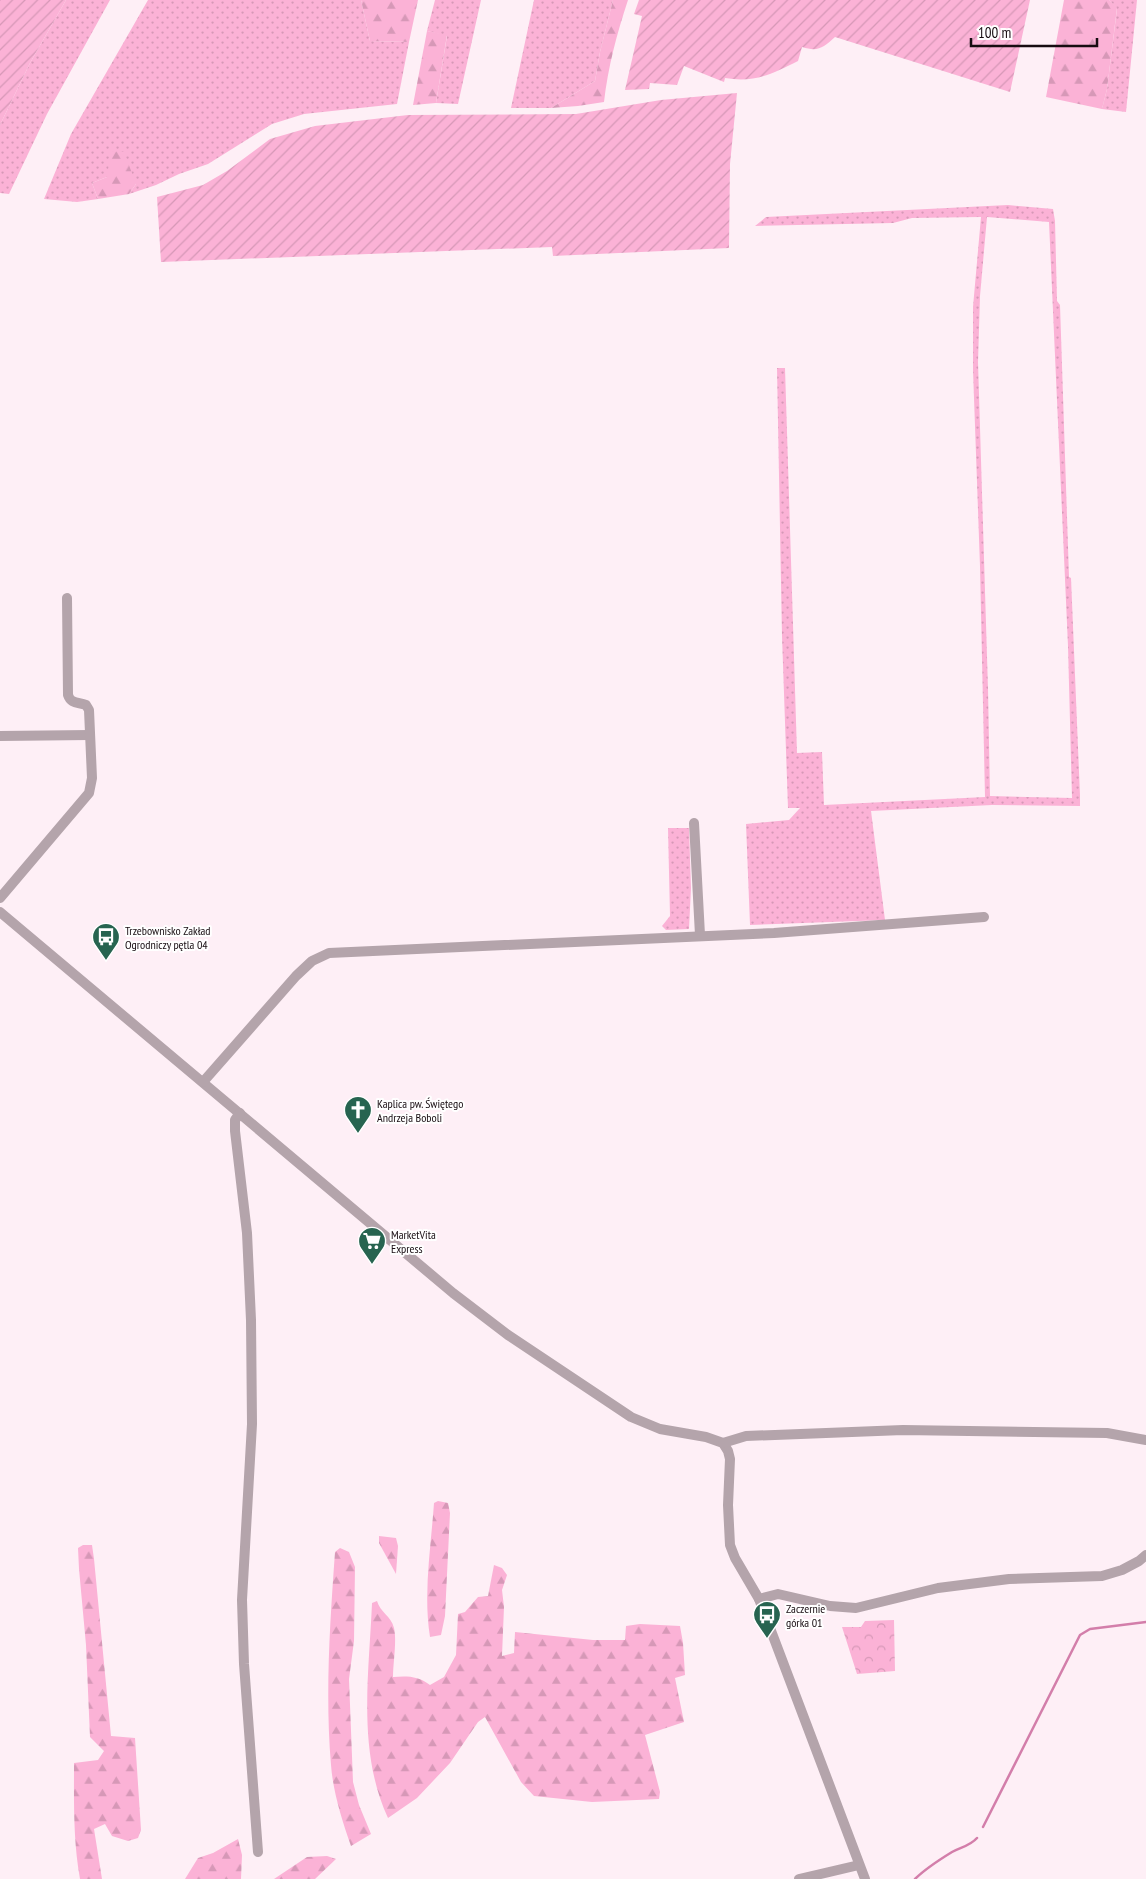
<svg xmlns="http://www.w3.org/2000/svg" width="1146" height="1879" viewBox="0 0 1146 1879" font-family="'PT Sans Narrow',sans-serif">
	<defs>
		<pattern id="grass-dots" width="8" height="8" patternUnits="userSpaceOnUse" patternTransform="scale(1.25)"><rect width="8" height="8" fill="#fbb2d6"/><path d="M2 2h.1M6 6h.1" fill="none" stroke="#d698b7" stroke-width="1.8" stroke-linecap="round"/></pattern>
		<pattern id="forest-firs" width="22" height="20" patternUnits="userSpaceOnUse" patternTransform="scale(1.25)"><rect width="22" height="20" fill="#fbb2d6"/><path d="M5 1l3.5 6h-7zM16 11l3.5 6h-7z" fill="#d698b7"/></pattern>
		<pattern id="park-crowns" width="20" height="18" patternUnits="userSpaceOnUse" patternTransform="scale(1.25)"><rect width="20" height="18" fill="#fbb2d6"/><path d="M2 6a3 3 0 1 1 6 0M12 15a3 3 0 1 1 6 0" fill="none" stroke="#d698b7"/></pattern>
		<pattern id="garden-furrows" width="10" height="10" patternUnits="userSpaceOnUse" patternTransform="scale(1.25)"><rect width="10" height="10" fill="#fbb2d6"/><path d="M-1 1l2-2M0 10L10 0M9 11l2-2" fill="none" stroke="#d698b7"/></pattern>
	</defs>
	<rect width="100%" height="100%" fill="#feeff6"/>
	<!-- grass -->
	<g fill="url(#grass-dots)" fill-rule="evenodd">
		<path d="M66,0H110L47,114L9,194L0,193V125L30,63Z"/>
		<path d="M148,0H361L370,41L409,42L397,104L304,114L272,124L208,164L179,174L156,185L129,194L136,184L107,177L92,183L98,199L77,202L44,199L71,134Z"/>
		<path d="M435,0H481L458,104L436,103L447,36L427,31Z"/>
		<path d="M534,0H613L600,52L595,81L551,108H511Z"/>
		<path d="M1109,0H1137L1126,112L1102,109L1107,89L1117,9Z"/>
		<path d="M1008,205L1053,209L1055,221L1057,301L1060,305L1069,577L1071,578L1080,796V806L992,805L871,811L885,920L750,925L746,824L789,820L800,808H788L782,636L777,368H785L797,753L822,752L824,805L985,797L980,566L973,370V307L981,217L912,218L893,223L755,226L766,217ZM987,217L1049,222L1068,646L1072,798L990,796L988,689L978,362L980,296Z"/>
		<path d="M668,828H689L691,888L689,929L666,930L662,926L670,916Z"/>
	</g>
	<!-- forest -->
	<g fill="url(#forest-firs)">
		<path d="M361,0H418L409,42L370,41Z"/>
		<path d="M613,0H628C617,33 608,67 604,102L578,106L551,108L595,81L600,52Z"/>
		<path d="M1064,0H1109L1117,8L1107,89L1102,109L1046,97Z"/>
		<path d="M427,31L447,35L436,103L413,105Z"/>
		<path d="M111,151L124,152L136,184L129,194L98,199L92,183L107,177Z"/>
		<path d="M438,1501L448,1503L450,1513L445,1616L441,1635L430,1637C423,1593 431,1547 434,1503Z"/>
		<path d="M379,1536L396,1538L398,1546L396,1574L379,1543Z"/>
		<path d="M83,1545H92L94,1559L111,1736L135,1738L141,1830L138,1838L128,1841L112,1836L105,1824L94,1829L102,1879H80C73,1840 74,1802 74,1763L98,1760L104,1751L90,1737L86,1645L79,1569L78,1548Z"/>
		<path d="M340,1548L349,1552L355,1567L354,1641L349,1679L353,1782L359,1805L371,1834L351,1846C342,1820 333,1792 331,1765C325,1694 330,1622 335,1552Z"/>
		<path d="M494,1565L502,1568L507,1575L502,1590L504,1607L502,1656L514,1653L515,1632L593,1640H625L626,1626L640,1624L680,1626L683,1643L685,1675L675,1678L684,1722L645,1735L660,1792L659,1799L592,1802L534,1796L521,1782L485,1717L478,1722L450,1763L417,1798L388,1818C357,1751 369,1675 372,1603L377,1601C380,1612 391,1616 394,1628C397,1641 393,1663 393,1677C408,1676 418,1676 430,1685L444,1677L456,1655L458,1614L465,1612L478,1597L488,1596Z"/>
		<path d="M238,1839L242,1855L241,1879H185L198,1858L213,1853Z"/>
		<path d="M327,1856L336,1859L315,1879H274L307,1857Z"/>
	</g>
	<!-- park -->
	<path fill="url(#park-crowns)" d="M894,1620L895,1671L857,1674L842,1627H861L865,1621Z"/>
	<!-- garden -->
	<g fill="url(#garden-furrows)">
		<path d="M0,0H66L30,63L0,125Z"/>
		<path d="M639,0H1030L1010,92L835,37C823,48 818,52 802,47L798,61C772,74 755,83 725,78L724,82L684,66L677,85L650,83L649,89L625,90L642,16L634,14Z"/>
		<path d="M737,93L730,164L729,248L553,256L552,247L161,262L157,197L203,185L227,171L270,139L315,126L408,115L576,114L661,100Z"/>
	</g>
	<g fill="none" stroke-linecap="round" stroke-linejoin="round">
		<!-- stream -->
		<g stroke="#d37eaa" stroke-width="2.5">
			<path d="M983,1827L1080,1635L1090,1629L1146,1622"/>
			<path d="M915,1879C926,1868 939,1860 952,1852C961,1847 970,1846 977,1838"/>
		</g>
		<!-- minor -->
		<g stroke="#b4a4ab" stroke-width="10">
			<path d="M0,736L90,735"/>
			<path d="M694,823L700,935"/>
			<path d="M0,898L89,793L92,778L89,710L86,705C78,702 71,704 68,695L67,598"/>
			<path d="M0,912L453,1293L508,1335L631,1417L660,1429L706,1437L723,1443L728,1451L730,1459L728,1505L730,1545L735,1558L759,1599L865,1879"/>
			<path d="M203,1082L296,976L312,961L329,953L774,933L984,917"/>
			<path d="M240,1113L235,1120V1131L247,1233L251,1320L252,1424L242,1600L244,1664L258,1852"/>
			<path d="M723,1443L746,1436L903,1430L1107,1433L1146,1440"/>
			<path d="M759,1599L778,1594L830,1606L856,1608L938,1588L1009,1579L1102,1576L1122,1570L1139,1561L1146,1555"/>
			<path d="M799,1879L859,1865"/>
		</g>
	</g>
	<!-- icons -->
	<defs>
		<symbol id="bus-pin" viewBox="-11 -11 22 30"><path d="M0 17L-7.5 6A9.5 9.5 0 1 1 7.5 6Z" fill="#276450" stroke="#fff"/><path d="M-5-6H5V4H4V6H2V4H-2V6H-4V4H-5ZM-3.5-4V0h7V-4ZM-3.5 1.2v1.5H-2V1.2ZM2 1.2v1.5H3.5V1.2Z" fill="#fff"/></symbol>
		<symbol id="church-pin" viewBox="-11 -11 22 30"><path d="M0 17L-7.5 6A9.5 9.5 0 1 1 7.5 6Z" fill="#276450" stroke="#fff"/><path d="M-1.2-6h2.4v3.5h3.3v2.4h-3.3V6h-2.4V-.1h-3.3v-2.4h3.3Z" fill="#fff"/></symbol>
		<symbol id="supermarket-pin" viewBox="-11 -11 22 30"><path d="M0 17L-7.5 6A9.5 9.5 0 1 1 7.5 6Z" fill="#276450" stroke="#fff"/><path d="M-6-5.5h2.5l.6 2H6L4.5 2H-2.5L-4.4-4H-6ZM-1.5 3.2a1.3 1.3 0 1 0 .1 0ZM3 3.2a1.3 1.3 0 1 0 .1 0Z" fill="#fff"/></symbol>
	</defs>
	<g fill-rule="evenodd">
		<use href="#bus-pin" x="90" y="921" width="32" height="43"/>
		<use href="#church-pin" x="342" y="1094" width="32" height="43"/>
		<use href="#supermarket-pin" x="356" y="1225" width="32" height="43"/>
		<use href="#bus-pin" x="751" y="1599" width="32" height="43"/>
	</g>
	<g text-anchor="middle" dominant-baseline="central" stroke-width="4" stroke-linejoin="round" paint-order="stroke">
		<!-- poi labels -->
		<g font-size="12" fill="#170c11" stroke="#fff" text-anchor="start">
			<text x="125" y="930">Trzebownisko Zakład<tspan x="125" dy="14">Ogrodniczy pętla 04</tspan></text>
			<text x="377" y="1103">Kaplica pw. Świętego<tspan x="377" dy="14">Andrzeja Boboli</tspan></text>
			<text x="391" y="1234">MarketVita<tspan x="391" dy="14">Express</tspan></text>
			<text x="786" y="1608">Zaczernie<tspan x="786" dy="14">górka 01</tspan></text>
		</g>
	</g>
	<!-- scale -->
	<path d="M971 38v8h126v-8" fill="none" stroke="#170c11" stroke-width="2.5"/>
	<text x="978" y="38" font-size="15" fill="#170c11" stroke="#ffffff" stroke-width="4" paint-order="stroke">100 m</text>
</svg>
